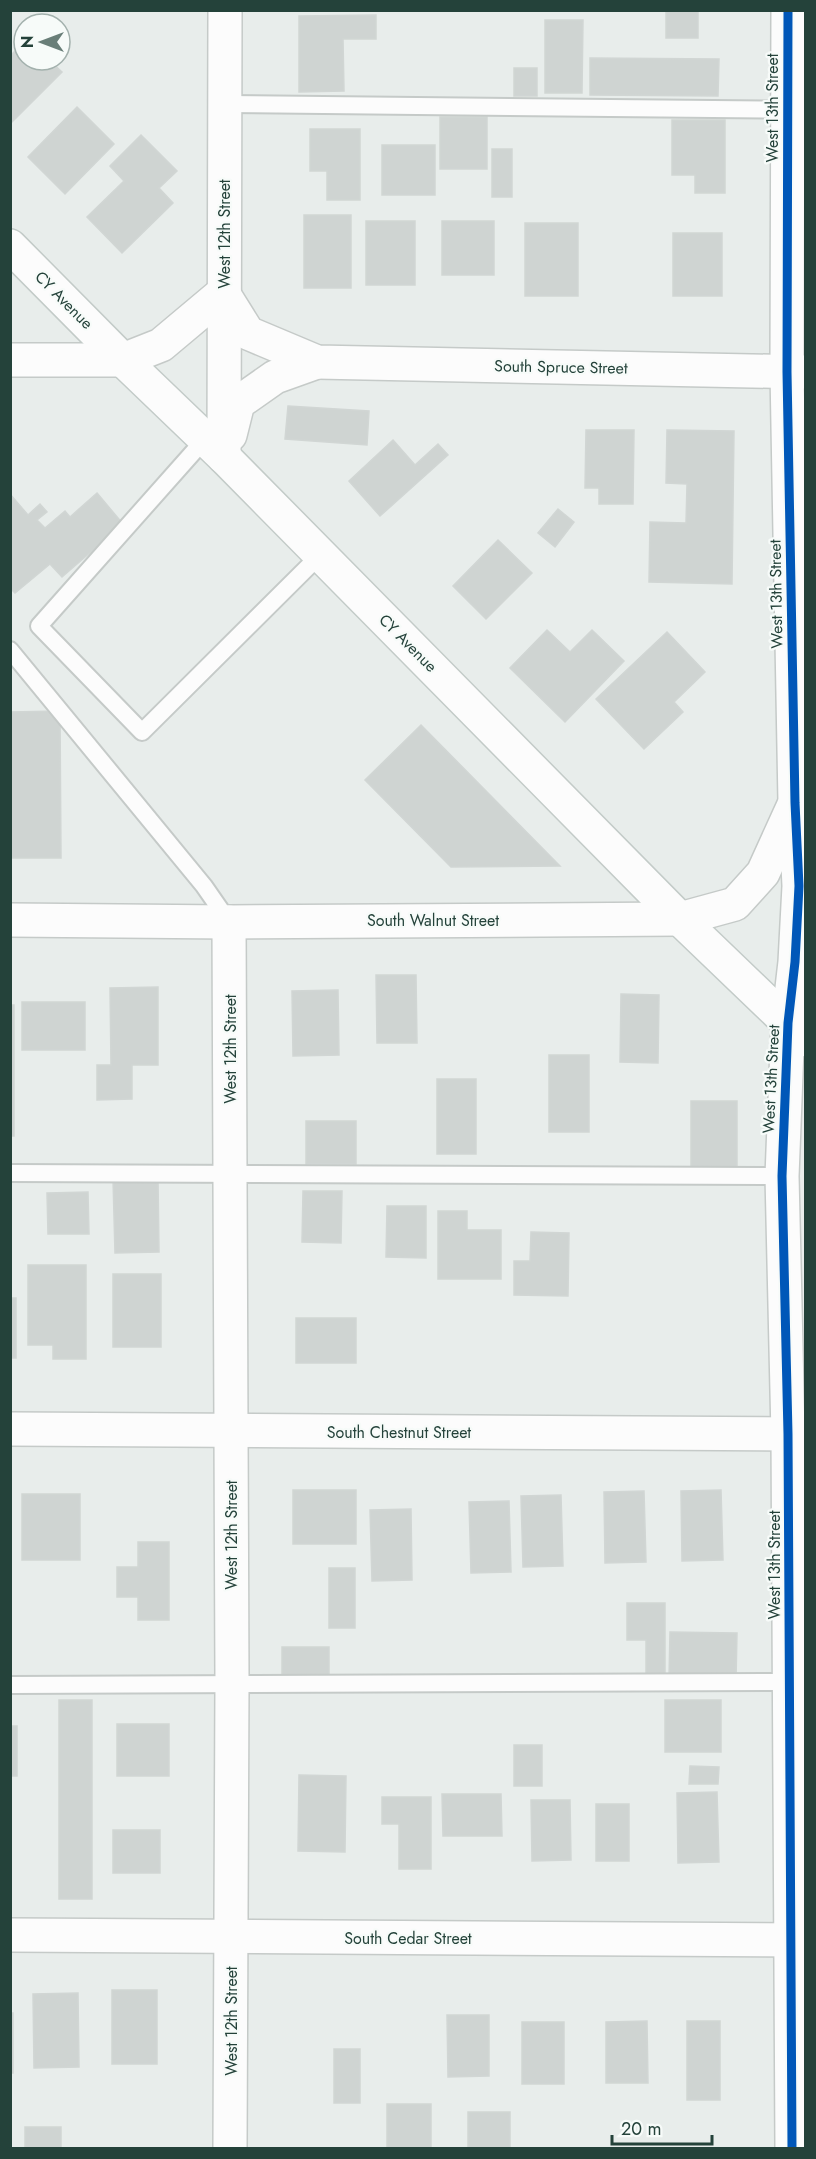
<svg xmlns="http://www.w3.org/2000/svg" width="816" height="2159" viewBox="0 0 816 2159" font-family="Jost,sans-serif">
	<rect width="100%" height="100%" fill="#e8edeb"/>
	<!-- building -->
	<g fill="#cfd4d2" stroke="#d1d6d4" stroke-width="1.5">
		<rect x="666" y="10" width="32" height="28"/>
		<path d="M376,15V39H343L344,91L299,92V16Z"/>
		<path d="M545,20H583L582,93H545Z"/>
		<path d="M24,42V60H49L62,72L10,124V56Z"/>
		<path d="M590,58L719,59L718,96L590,95Z"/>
		<rect x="514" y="68" width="23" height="28"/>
		<path d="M77,107L114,144L65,194L28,157Z"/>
		<rect x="440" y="117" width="47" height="52"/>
		<path d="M672,120H725V193H695V175H672Z"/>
		<path d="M310,129H360V200H327V171H310Z"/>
		<path d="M141,135L177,171L159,188L173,203L122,253L87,217L124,181L110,166Z"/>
		<rect x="382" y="145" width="53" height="50"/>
		<rect x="492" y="149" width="20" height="48"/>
		<rect x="304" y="215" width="47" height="73"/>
		<rect x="366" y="221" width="49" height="64"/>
		<rect x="442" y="221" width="52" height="54"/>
		<rect x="525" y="223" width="53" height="73"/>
		<rect x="673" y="233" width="49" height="63"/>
		<path d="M288,406L369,411L367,445L285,439Z"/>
		<path d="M586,430H634L633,504H599V488H585Z"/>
		<path d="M667,430L734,431L732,584L649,582L650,522L686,523L687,484L666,483Z"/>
		<path d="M393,440L415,465L438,444L448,455L380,516L349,481Z"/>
		<path d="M97,493L123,524L62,577L50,564L15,593L10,588V494L28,515L40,504L47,512L37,520L45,528L65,511L70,517Z"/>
		<path d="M558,509L574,522L555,547L538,533Z"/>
		<path d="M498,540L532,573L486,619L453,586Z"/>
		<path d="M547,630L570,652L592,630L624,661L565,722L510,668Z"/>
		<path d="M667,632L705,672L674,702L683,712L644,749L596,699Z"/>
		<path d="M60,711L61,858H10V712Z"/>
		<path d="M421,725L560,866L451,867L365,780Z"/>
		<path d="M376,975H416L417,1043H377Z"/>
		<path d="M158,987V1065H132V1099L97,1100V1065H111L110,988Z"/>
		<path d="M338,990L339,1055L293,1056L292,991Z"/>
		<path d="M621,994L659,995L658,1063L620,1062Z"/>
		<rect x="22" y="1002" width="63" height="48"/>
		<rect x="10" y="1005" width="4" height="131"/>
		<rect x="549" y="1055" width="40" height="77"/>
		<rect x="437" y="1079" width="39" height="75"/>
		<rect x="691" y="1101" width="46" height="69"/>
		<rect x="306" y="1121" width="50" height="43"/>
		<path d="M113,1179H158L159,1252L115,1253Z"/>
		<path d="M303,1191H342L341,1243L302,1242Z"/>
		<path d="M88,1192L89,1234H48L47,1193Z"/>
		<path d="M387,1206H426V1258L386,1257Z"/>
		<path d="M438,1211H467V1230H501V1279H438Z"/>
		<path d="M531,1232L569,1233L568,1296L514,1295V1261H530Z"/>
		<path d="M28,1265H86V1359H53V1345H28Z"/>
		<rect x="113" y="1274" width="48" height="73"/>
		<rect x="10" y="1298" width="6" height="60"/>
		<rect x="296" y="1318" width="60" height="45"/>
		<rect x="293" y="1490" width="63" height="54"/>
		<path d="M721,1490L723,1560L682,1561L681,1491Z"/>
		<path d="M644,1491L646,1562L605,1563L604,1492Z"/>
		<rect x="22" y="1494" width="58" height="66"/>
		<path d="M561,1495L563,1566L523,1567L521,1496Z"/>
		<path d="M509,1501L511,1572L471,1573L469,1502Z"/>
		<path d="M411,1509L412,1580L372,1581L370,1510Z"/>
		<path d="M138,1542H169V1620H138V1597H117V1567H138Z"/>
		<rect x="329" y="1568" width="26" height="60"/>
		<path d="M627,1603H665V1678H646V1640H627Z"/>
		<path d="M670,1632L737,1633L736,1680L669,1679Z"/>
		<rect x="282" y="1647" width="47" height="34"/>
		<rect x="59" y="1700" width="33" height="199"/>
		<rect x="665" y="1700" width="56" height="52"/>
		<rect x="117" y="1724" width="52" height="52"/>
		<rect x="10" y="1726" width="7" height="50"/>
		<rect x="514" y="1745" width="28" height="41"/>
		<path d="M690,1766L719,1767L718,1784H689Z"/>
		<path d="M299,1775L346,1776L345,1852L298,1851Z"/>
		<path d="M717,1792L719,1862L678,1863L677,1793Z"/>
		<path d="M442,1794H501L502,1836H443Z"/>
		<path d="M382,1797H431V1869H399V1824H382Z"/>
		<path d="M531,1800H570L571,1860L532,1861Z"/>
		<rect x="596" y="1804" width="33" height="57"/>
		<rect x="113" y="1830" width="47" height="43"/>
		<rect x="112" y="1990" width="45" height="74"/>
		<path d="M78,1993L79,2067L34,2068L33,1994Z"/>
		<rect x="10" y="2013" width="3" height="60"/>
		<path d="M447,2015H489V2076L448,2077Z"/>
		<path d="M647,2021L648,2083H606V2022Z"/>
		<rect x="687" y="2021" width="33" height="79"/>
		<rect x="522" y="2022" width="42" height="62"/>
		<rect x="334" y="2049" width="26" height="54"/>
		<rect x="387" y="2104" width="44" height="44"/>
		<rect x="468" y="2112" width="42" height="36"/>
		<rect x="25" y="2127" width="36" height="21"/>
	</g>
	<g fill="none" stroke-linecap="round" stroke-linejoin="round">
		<defs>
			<g id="service">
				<path d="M225,104L806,110"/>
				<path d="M205,439L39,626L142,732L320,555"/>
				<path d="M10,650L204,886L229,922"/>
				<path d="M10,1173L782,1176"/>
				<path d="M10,1685L790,1682"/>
			</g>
			<g id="minor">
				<path d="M788,10L787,372L795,803L799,886L795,962L788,1023L782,1176L788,1434L792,2148"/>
				<path d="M10,360H123L161,345L223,293L248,333L317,362L806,372"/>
				<path d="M230,435L238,403L275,377L317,362"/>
				<path d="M224,457L225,10"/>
				<path d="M10,920L229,922L680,919L735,904L763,873L793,807"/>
				<path d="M229,922L232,1683L230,2148"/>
				<path d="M10,1429L788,1434"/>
				<path d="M10,1935L806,1940"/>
			</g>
			<path id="secondary" d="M10,246L123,360L224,457L680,919L806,1040"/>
		</defs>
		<!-- service casing -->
		<use href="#service" stroke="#c5cac8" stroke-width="20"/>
		<!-- minor casing -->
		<use href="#minor" stroke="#c5cac8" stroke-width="36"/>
		<!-- secondary casing -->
		<use href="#secondary" stroke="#c3cbc8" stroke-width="36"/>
		<!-- service -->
		<use href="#service" stroke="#fcfcfc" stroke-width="16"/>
		<!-- minor -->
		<use href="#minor" stroke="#fcfcfc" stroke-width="33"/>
		<!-- secondary -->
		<use href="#secondary" stroke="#fcfcfc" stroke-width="33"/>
		<defs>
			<path id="cycleway" d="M788,10L787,372L795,803L799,886L795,962L788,1023L782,1176L788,1434L792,2148"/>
		</defs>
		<!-- cycleway casing -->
		<use href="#cycleway" stroke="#f7fbf9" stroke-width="13"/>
		<!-- cycleway -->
		<use href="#cycleway" stroke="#0057b8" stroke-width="9"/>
	</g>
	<g text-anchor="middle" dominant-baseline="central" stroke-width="4.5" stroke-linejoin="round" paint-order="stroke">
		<!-- street labels -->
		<g font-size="16" fill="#24423a" stroke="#f7fbf9">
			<text transform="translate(772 108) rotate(-90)">West 13th Street</text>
			<text transform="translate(224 234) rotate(-90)">West 12th Street</text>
			<text transform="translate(64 300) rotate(45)">CY Avenue</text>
			<text transform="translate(561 367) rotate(1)">South Spruce Street</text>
			<text transform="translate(776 594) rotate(-91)">West 13th Street</text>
			<text transform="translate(408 643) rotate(45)">CY Avenue</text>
			<text x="433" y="920">South Walnut Street</text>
			<text transform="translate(230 1049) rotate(-90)">West 12th Street</text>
			<text transform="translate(771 1079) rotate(-87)">West 13th Street</text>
			<text x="399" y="1432">South Chestnut Street</text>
			<text transform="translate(231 1535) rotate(-90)">West 12th Street</text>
			<text transform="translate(774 1565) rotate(-90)">West 13th Street</text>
			<text x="408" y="1938">South Cedar Street</text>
			<text transform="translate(231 2021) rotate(-90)">West 12th Street</text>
		</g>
	</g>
	<!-- border -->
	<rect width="816" height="2159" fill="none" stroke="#24423a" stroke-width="24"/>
	<!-- north arrow -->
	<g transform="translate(42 42) rotate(270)"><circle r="28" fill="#f7fbf9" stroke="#a3b1ad" stroke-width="1.5"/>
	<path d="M0-4.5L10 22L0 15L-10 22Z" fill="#697e78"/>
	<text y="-9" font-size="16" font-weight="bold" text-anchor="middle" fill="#24423a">N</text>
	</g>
	<!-- scale -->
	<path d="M612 2135v9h100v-9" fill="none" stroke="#24423a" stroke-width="3"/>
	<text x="621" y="2135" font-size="18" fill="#24423a" stroke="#f7fbf9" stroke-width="4.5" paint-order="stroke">20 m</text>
</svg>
